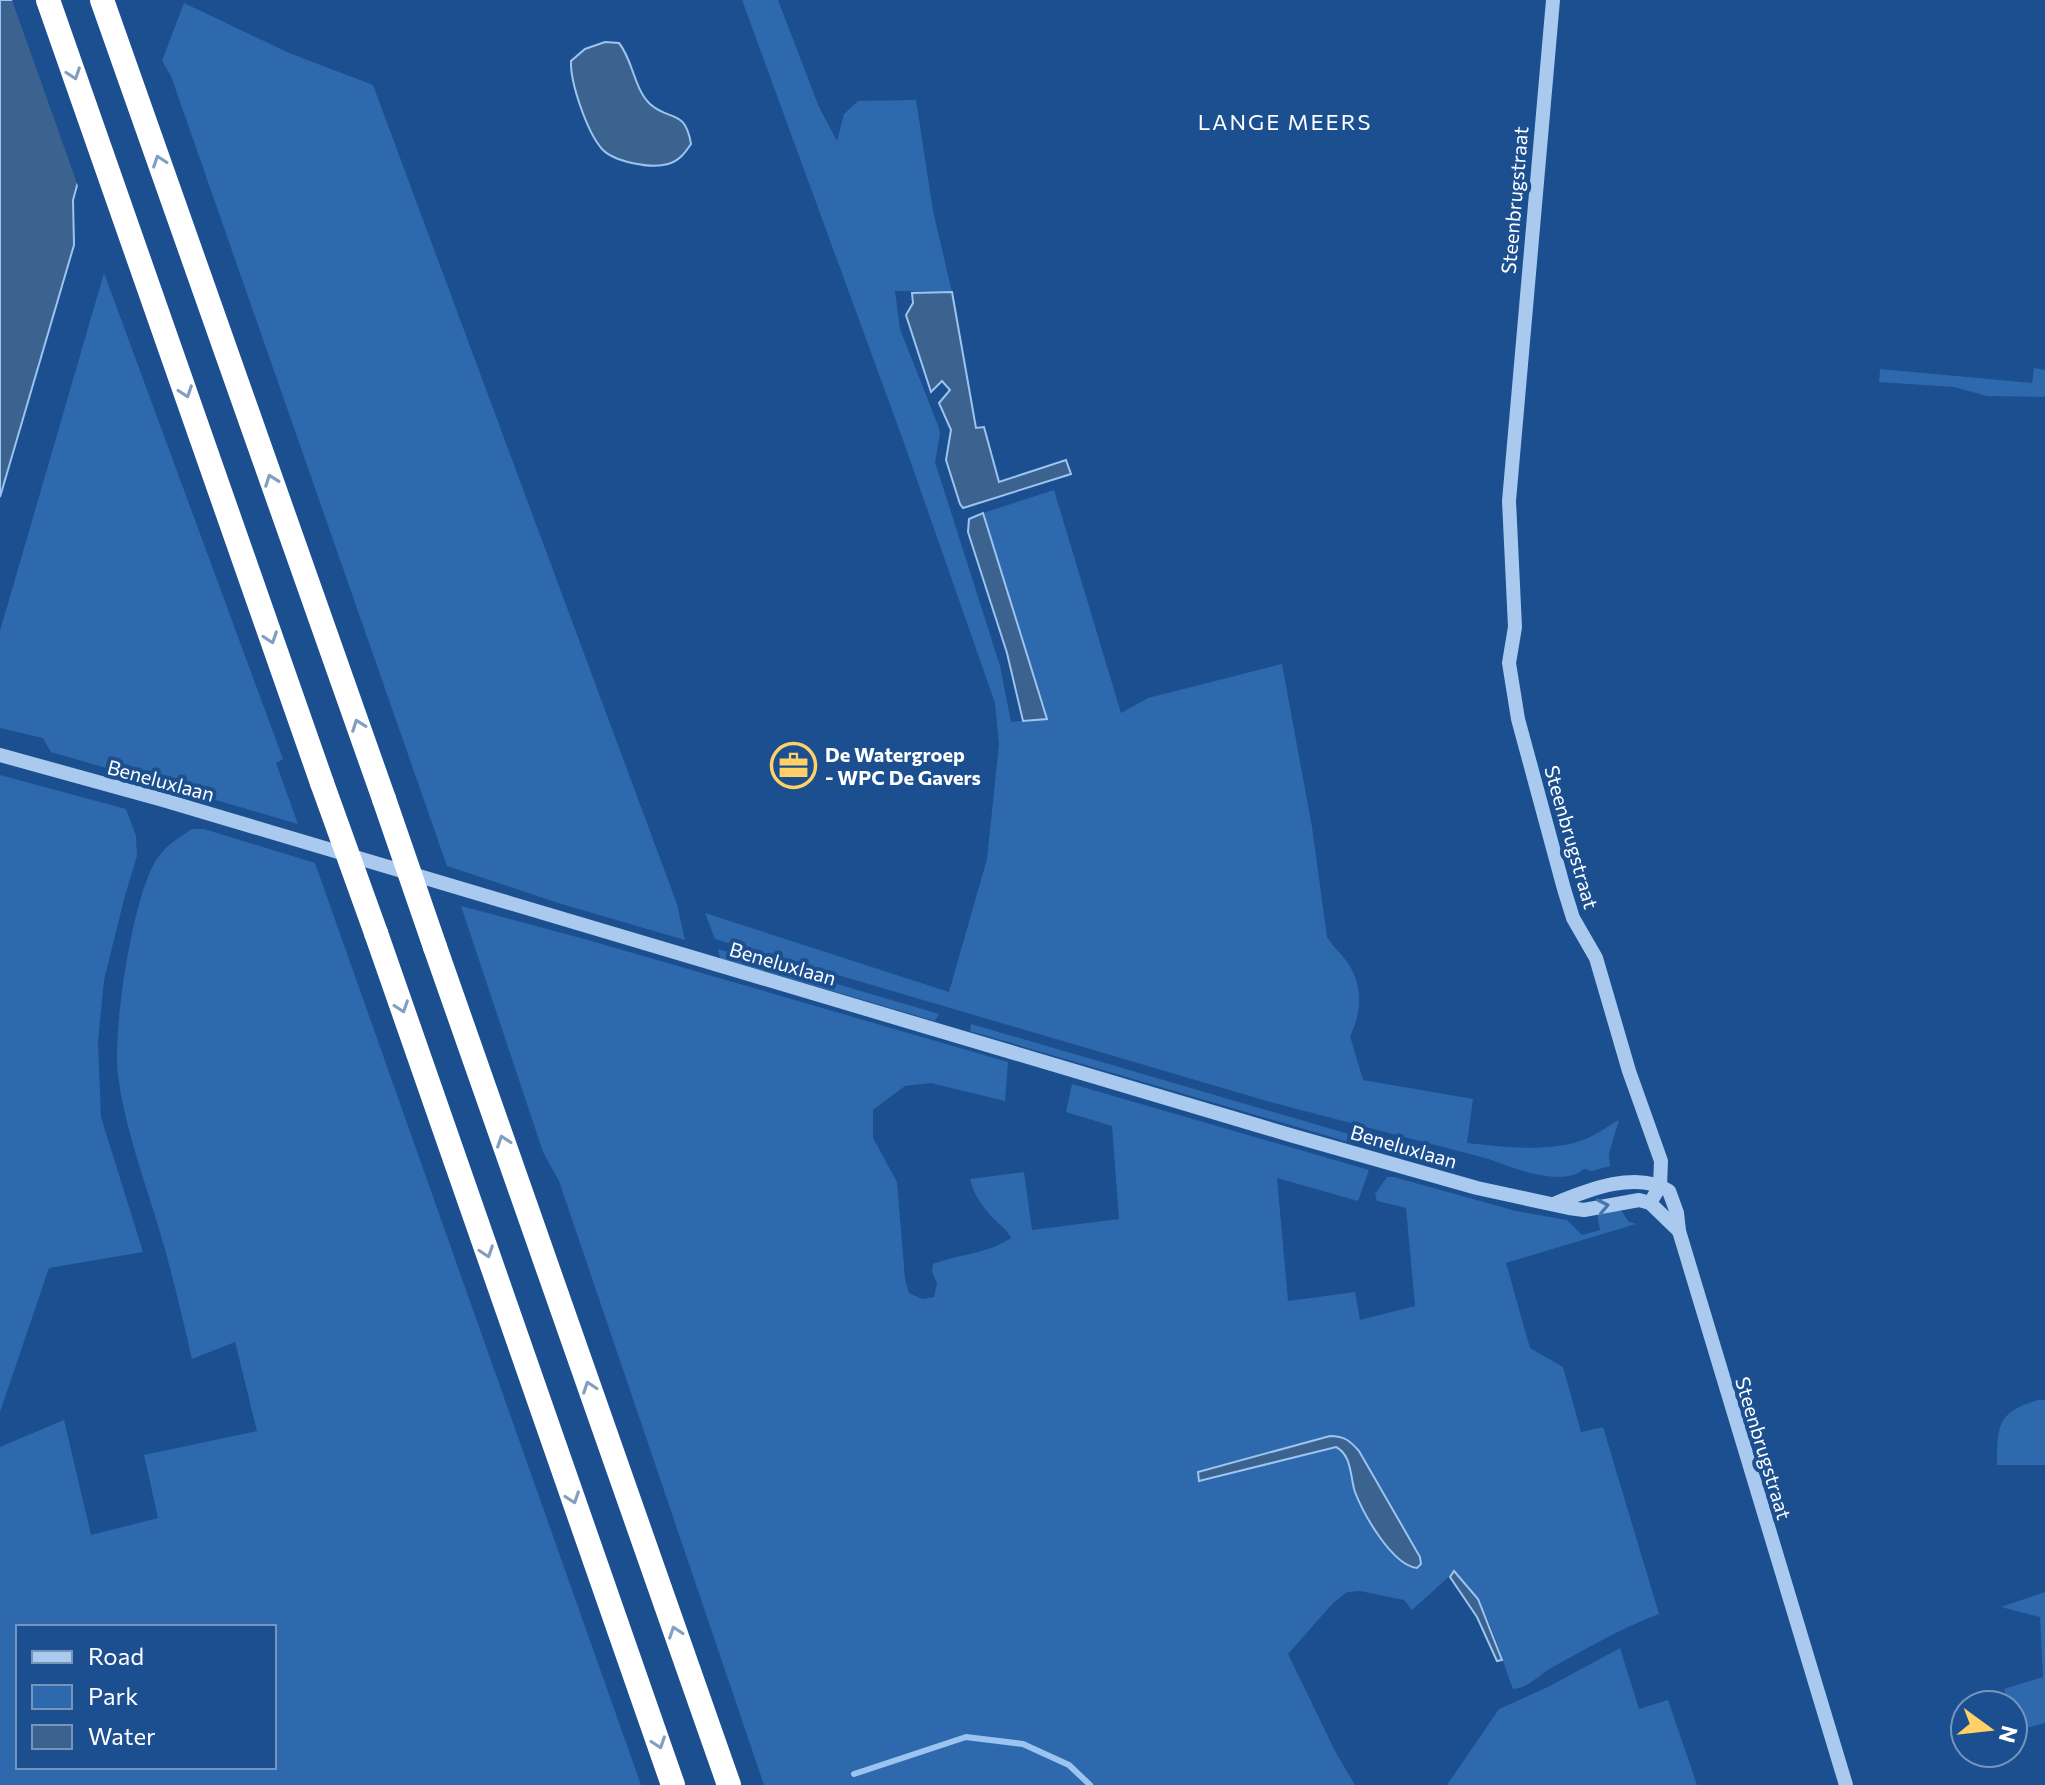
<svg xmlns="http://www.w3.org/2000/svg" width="2045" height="1785" viewBox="0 0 2045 1785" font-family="Commissioner,sans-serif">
	<rect width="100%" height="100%" fill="#1b4f8f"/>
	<!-- green -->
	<g fill="#2e69ad" fill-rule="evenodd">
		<path d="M742,0H778L819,107L837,141L844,114L858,101L916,100L933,211L952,292L895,291L900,329L939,428L940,434L935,462L1000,666L1011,722L1047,718L983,513L1054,490L1121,713L1148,698L1282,664L1312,827L1327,937C1333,947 1341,953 1347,962C1363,984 1362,1013 1350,1036L1363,1080L1473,1099L1467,1143C1505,1147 1549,1153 1586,1139C1597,1134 1608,1126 1619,1120L1609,1153L1610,1166L1592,1171L1584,1169C1562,1188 1513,1168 1489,1159L1274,1103L715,939L705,913L949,992L987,859L999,744L995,703L903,440Z"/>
		<path d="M184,3L289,53L373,85L677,904L685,940L558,903L447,866L171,76L162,61Z"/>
		<path d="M104,273L283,759L276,763L298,824L58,754L51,752L43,738L0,728V631Z"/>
		<path d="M2034,368L2045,370V396L2042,397L1987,396L1954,387L1879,382L1880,369L2032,383Z"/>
		<path d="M0,775L126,809L136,836L137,856L124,899L104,980L98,1042L101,1117L143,1252L49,1268L0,1412Z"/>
		<path d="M192,829H204L315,863L641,1785H0V1447L64,1420L91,1535L158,1518L144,1455L257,1431L235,1342L192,1359C182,1316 172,1272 159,1229C144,1179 125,1128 118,1076C112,1034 133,889 159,856C168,844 180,837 192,829ZM274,1627V1767H18V1627Z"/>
		<path d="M461,906L588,940L1008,1062L1005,1101L931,1083L905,1086L873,1110V1138L897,1182L905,1279L909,1293L922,1299L934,1297L937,1283L932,1272L933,1264C959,1254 988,1254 1011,1238C1006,1228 1001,1226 994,1219C983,1208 973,1193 970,1179L1024,1172L1032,1230L1119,1219L1112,1126L1066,1112L1072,1084L1369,1170L1358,1201L1277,1178L1288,1301L1355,1292L1360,1320L1415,1306L1406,1208L1377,1201L1375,1194L1387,1177H1394L1516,1211L1567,1220L1582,1235L1600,1230L1597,1213L1619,1207L1628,1221L1636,1224L1506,1263L1530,1348L1563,1367L1581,1432L1603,1427L1659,1614C1621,1628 1586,1649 1551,1668C1538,1676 1528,1688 1513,1689C1498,1649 1488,1601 1454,1572L1412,1610L1404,1600L1360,1591L1347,1592L1333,1603L1288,1654L1336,1753L1355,1785H764L559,1181L543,1152ZM1341,1436L1349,1440L1359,1451L1420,1556L1351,1479L1348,1460L1342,1450L1336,1447L1199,1480Z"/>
		<path d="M718,949L939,1014L935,1021L720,958Z"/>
		<path d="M971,1024L1359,1137L1355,1144L970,1031Z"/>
		<path d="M2038,1400H2045V1465H1997C1997,1425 1997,1412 2038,1400Z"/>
		<path d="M2045,1592V1723L2016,1731L2013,1705H2008L2004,1689L2043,1677L2040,1617L2001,1607Z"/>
		<path d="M1620,1648L1639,1709L1668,1700L1697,1785H1447L1499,1709L1548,1687Z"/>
	</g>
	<!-- water -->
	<g fill="#3c6290" stroke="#9cc4f0" stroke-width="2">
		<path d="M0,0H128L73,200L74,245L0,497Z"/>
		<path d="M605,42L619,43C633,60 634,89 650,104C670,122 685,108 691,144C685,153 679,161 668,164C651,169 614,162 602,149C587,132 570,82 571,61L585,49Z"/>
		<path d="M952,292L976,428L984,427L999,482L1066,460L1071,474L963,508L960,504L946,460L951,430L939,403L950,390L942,381L931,392L906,315L913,303L912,293Z"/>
		<path d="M983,513L1047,719L1023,721L1007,653L968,532L969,519Z"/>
		<path d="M1330,1436C1345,1436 1350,1441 1359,1451L1420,1557L1421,1564L1417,1568C1392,1565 1364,1515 1355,1492C1350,1477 1352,1455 1336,1447L1199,1481L1198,1472Z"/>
		<path d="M1454,1571L1478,1599L1502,1660L1497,1661L1477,1617L1450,1577Z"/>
	</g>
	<!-- pier -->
	<path fill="#1b4f8f" d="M12,0H132L80,192Z"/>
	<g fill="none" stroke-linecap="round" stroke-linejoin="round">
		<!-- stream -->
		<path stroke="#9cc4f0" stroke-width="6" d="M854,1774L966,1737L1023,1744L1069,1765L1090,1785"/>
		<!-- minor -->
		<g stroke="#a9c9ee" stroke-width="14">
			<path d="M1553,0L1509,501L1515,627L1509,663L1518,719L1564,889L1573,918L1596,958L1629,1071L1661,1161L1660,1186L1650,1203"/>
			<path d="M0,755L163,800L1290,1135L1477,1188L1569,1208L1584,1210L1639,1200L1650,1203L1679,1231"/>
			<path d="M1556,1203C1588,1190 1637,1170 1669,1191L1677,1213L1679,1231L1846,1785"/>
		</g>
		<!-- highway -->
		<g stroke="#fff" stroke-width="24">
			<path d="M48,0L322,783"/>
			<path d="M102,0L384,799"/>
			<path d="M376,933L673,1785"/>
			<path d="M435,947L729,1785"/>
		</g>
		<!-- highway-bridge -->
		<g stroke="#fff" stroke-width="24">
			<path d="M322,783L376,933"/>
			<path d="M384,799L435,947"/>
		</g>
	</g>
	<!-- one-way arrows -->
	<defs><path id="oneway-chevron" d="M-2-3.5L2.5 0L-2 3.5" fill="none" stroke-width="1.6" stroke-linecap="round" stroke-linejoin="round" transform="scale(2)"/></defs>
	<g stroke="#829ec1">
		<use href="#oneway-chevron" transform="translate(74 74) rotate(71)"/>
		<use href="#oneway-chevron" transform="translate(159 161) rotate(-109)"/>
		<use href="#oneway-chevron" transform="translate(186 392) rotate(71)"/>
		<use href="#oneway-chevron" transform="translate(271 480) rotate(-110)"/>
		<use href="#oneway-chevron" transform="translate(271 638) rotate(71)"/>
		<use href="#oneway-chevron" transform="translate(358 725) rotate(-110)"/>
		<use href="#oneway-chevron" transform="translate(402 1007) rotate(71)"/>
		<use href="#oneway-chevron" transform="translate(503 1141) rotate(-109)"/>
		<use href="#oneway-chevron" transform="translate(487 1252) rotate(71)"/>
		<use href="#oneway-chevron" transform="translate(589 1387) rotate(-109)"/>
		<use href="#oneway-chevron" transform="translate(573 1498) rotate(71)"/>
		<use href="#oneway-chevron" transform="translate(675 1632) rotate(-109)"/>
		<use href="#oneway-chevron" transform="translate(659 1743) rotate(71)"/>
	</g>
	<use stroke="#4674ac" href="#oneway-chevron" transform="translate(1603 1206) rotate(-12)"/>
	<!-- icons -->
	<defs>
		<symbol id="office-ring" viewBox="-11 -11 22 22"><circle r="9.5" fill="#1b4f8f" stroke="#ffd166" stroke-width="1.5"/><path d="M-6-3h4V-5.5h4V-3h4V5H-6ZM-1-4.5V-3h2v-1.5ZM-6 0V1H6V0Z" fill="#ffd166"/></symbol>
	</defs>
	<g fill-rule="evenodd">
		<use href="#office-ring" x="768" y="740" width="51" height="51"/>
	</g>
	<g text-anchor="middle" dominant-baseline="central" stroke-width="8" stroke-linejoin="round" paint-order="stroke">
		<!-- street labels -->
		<g font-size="20" fill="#fff" stroke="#1b4f8f">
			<text transform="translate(1514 200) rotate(-85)">Steenbrugstraat</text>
			<text transform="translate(161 780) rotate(15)">Beneluxlaan</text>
			<text transform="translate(1572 837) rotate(74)">Steenbrugstraat</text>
			<text transform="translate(783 963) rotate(16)">Beneluxlaan</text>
			<text transform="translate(1404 1146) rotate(16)">Beneluxlaan</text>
			<text transform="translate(1764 1448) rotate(73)">Steenbrugstraat</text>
		</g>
		<!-- poi labels -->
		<g font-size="20" font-weight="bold" fill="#fff" stroke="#1b4f8f" text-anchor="start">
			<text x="825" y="754">De Watergroep<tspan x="825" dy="23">- WPC De Gavers</tspan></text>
		</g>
		<!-- neighbourhood labels -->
		<g font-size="22" letter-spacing="2" fill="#fff" stroke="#1b4f8f">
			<text x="1285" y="121">LANGE MEERS</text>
		</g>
	</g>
	<!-- legend -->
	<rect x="16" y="1625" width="260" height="144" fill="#1b4f8f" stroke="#7695bc" stroke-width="2"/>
	<rect x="32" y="1651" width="40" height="12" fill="#a9c9ee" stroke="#7695bc" stroke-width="2"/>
	<text x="88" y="1665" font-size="24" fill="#ffffff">Road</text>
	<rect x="32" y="1685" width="40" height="24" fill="#2e69ad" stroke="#7695bc" stroke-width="2"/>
	<text x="88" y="1705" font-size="24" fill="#ffffff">Park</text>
	<rect x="32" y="1725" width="40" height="24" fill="#3c6290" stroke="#7695bc" stroke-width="2"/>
	<text x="88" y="1745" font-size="24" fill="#ffffff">Water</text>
	<!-- north arrow -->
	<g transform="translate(1989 1729) rotate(105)"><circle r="38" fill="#1b4f8f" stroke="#7695bc" stroke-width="2"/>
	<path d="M0-6L14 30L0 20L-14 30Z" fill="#ffd166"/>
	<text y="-12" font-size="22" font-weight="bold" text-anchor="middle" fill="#ffffff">N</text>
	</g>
</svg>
